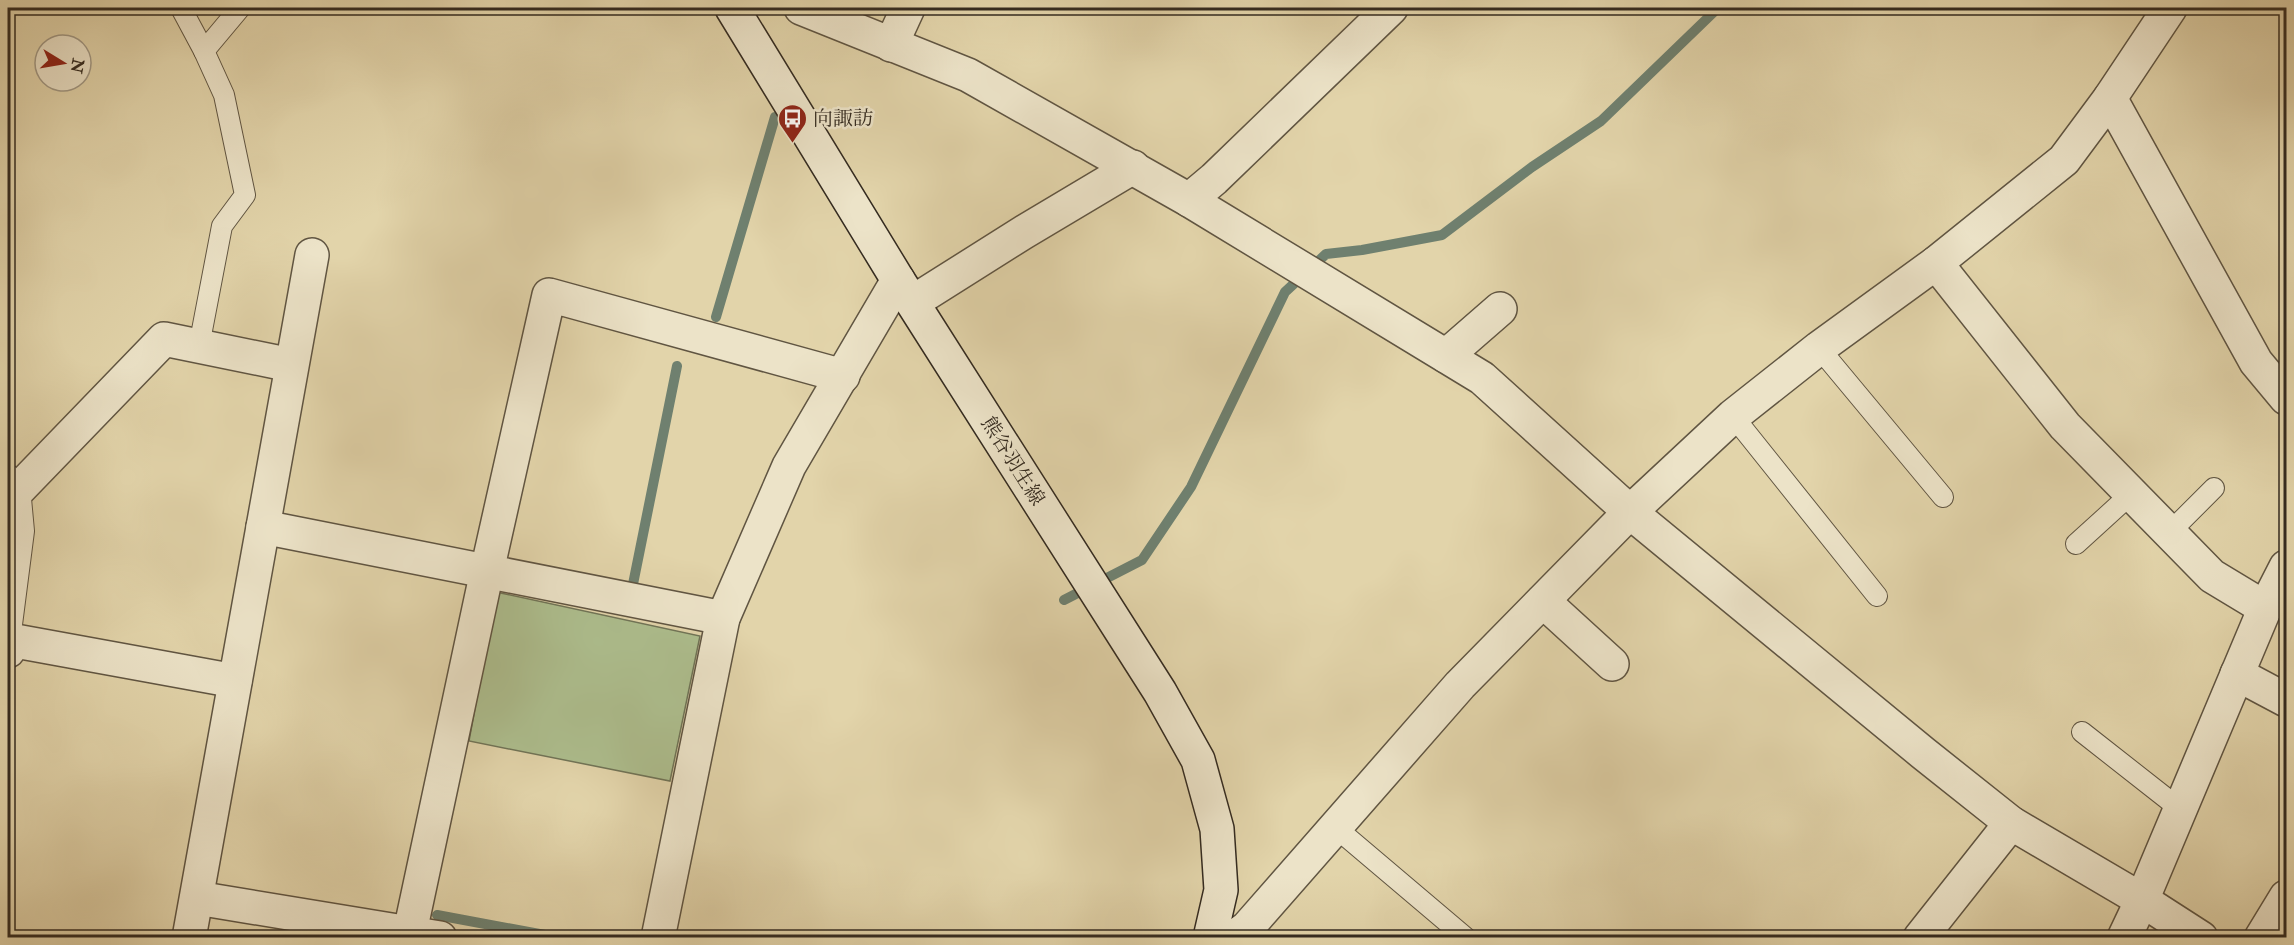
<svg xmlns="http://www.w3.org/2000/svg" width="2294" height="945" viewBox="0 0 2294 945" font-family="'IM FELL Double Pica','Noto Serif JP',serif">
	<rect width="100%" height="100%" fill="#e2d4aa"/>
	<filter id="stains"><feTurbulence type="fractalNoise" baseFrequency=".00333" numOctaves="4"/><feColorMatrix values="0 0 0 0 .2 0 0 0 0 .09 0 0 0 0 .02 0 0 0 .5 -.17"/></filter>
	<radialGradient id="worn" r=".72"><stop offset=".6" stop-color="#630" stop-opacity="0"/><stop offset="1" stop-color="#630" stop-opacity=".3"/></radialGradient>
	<!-- green -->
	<path fill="#adbe8e" stroke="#707457" stroke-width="1.5" d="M496,592L700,636L670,781L469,741Z"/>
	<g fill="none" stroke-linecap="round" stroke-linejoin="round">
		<!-- stream -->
		<g stroke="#6f806f" stroke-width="10">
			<path d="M716,317L775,117"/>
			<path d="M631,594L677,366"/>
			<path d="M1064,600L1142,560L1191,487L1285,292L1326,254L1362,250L1442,235L1532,167L1601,121L1718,8"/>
			<path d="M437,915L561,938"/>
		</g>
		<defs>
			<g id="lane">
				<path d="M181,8L204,51L224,95L245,195L222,226L199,346"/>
				<path d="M204,51L240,8"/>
				<path d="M1819,348L1943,497"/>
				<path d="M1733,416L1877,596"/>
				<path d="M8,474L20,488L24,531L10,640"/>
				<path d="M2169,533L2214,488"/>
				<path d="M2076,544L2131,494"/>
				<path d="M2082,732L2180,809"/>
				<path d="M1335,827L1466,938"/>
			</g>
			<g id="street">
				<path d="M801,8L968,75L1189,200L1482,378L1630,512L1923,753L2011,823L2142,900L2201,938"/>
				<path d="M891,45L908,8"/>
				<path d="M2110,98L2256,362L2286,398"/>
				<path d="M1189,200L1214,179L1391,8"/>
				<path d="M1936,263L2065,426L2212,576L2265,608"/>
				<path d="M913,302L1024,232L1133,167"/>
				<path d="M1446,356L1500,309"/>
				<path d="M20,488L164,339L291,365"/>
				<path d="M263,527L723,618"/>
				<path d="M1543,601L1612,664"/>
				<path d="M8,651L10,640L235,681"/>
				<path d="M2237,674L2286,700"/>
				<path d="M197,898L440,938"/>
				<path d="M410,932L487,571L549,295L843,376"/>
				<path d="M189,938L312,255"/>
				<path d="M658,938L723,618L789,466L898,280"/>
				<path d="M1233,938L1247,928L1460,685L1630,512L1733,416L1819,348L1936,263L2064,160L2110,98L2170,8"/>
				<path d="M1920,938L2011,823"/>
				<path d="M2124,938L2142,900L2265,608L2286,567"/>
				<path d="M2261,938L2286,897"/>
			</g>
			<path id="secondary" d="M732,8L898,280L1160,692L1198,760L1217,829L1221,890L1210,938"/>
		</defs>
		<!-- lane casing -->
		<use href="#lane" stroke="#605542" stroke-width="22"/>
		<!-- street casing -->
		<use href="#street" stroke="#605542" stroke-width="36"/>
		<!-- secondary casing -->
		<use href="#secondary" stroke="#342b20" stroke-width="36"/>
		<!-- lane -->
		<use href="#lane" stroke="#ece3c8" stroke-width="20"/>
		<!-- street -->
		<use href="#street" stroke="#ece3c8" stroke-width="33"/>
		<!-- secondary -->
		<use href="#secondary" stroke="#ece3c8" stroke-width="33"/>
	</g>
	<!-- icons -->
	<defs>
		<symbol id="bus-pin" viewBox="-11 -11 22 30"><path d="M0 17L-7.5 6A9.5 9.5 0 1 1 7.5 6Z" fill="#8f2418" stroke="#ece3c8"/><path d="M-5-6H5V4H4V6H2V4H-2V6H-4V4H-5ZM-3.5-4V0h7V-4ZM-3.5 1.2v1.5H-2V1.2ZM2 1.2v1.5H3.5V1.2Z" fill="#fff"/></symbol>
	</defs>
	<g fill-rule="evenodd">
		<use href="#bus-pin" x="776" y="102" width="33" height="45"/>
	</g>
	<g text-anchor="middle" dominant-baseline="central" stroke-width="5" stroke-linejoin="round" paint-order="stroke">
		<!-- poi labels -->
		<g font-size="20" fill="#342b20" stroke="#ece3c8" text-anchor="start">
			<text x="813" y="118">向諏訪</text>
		</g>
		<!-- street labels -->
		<g font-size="20" fill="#342b20" stroke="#ece3c8">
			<text transform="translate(1013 461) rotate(58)">熊谷羽生線</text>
		</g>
	</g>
	<!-- margin -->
	<rect width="2294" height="945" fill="none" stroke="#e2d4aa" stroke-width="30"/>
	<rect x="9" y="9" width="2276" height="927" fill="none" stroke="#342b20" stroke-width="3"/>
	<rect x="15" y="15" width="2264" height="915" fill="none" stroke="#342b20" stroke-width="1.5"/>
	<!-- north arrow -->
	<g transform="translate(63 63) rotate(101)"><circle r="28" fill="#ece3c8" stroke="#a29985" stroke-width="1.5"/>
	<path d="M0-4.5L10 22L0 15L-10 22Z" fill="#8f2418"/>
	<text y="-9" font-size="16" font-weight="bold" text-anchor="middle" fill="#342b20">N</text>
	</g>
	<rect width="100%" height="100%" filter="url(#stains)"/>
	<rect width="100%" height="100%" fill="url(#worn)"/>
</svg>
